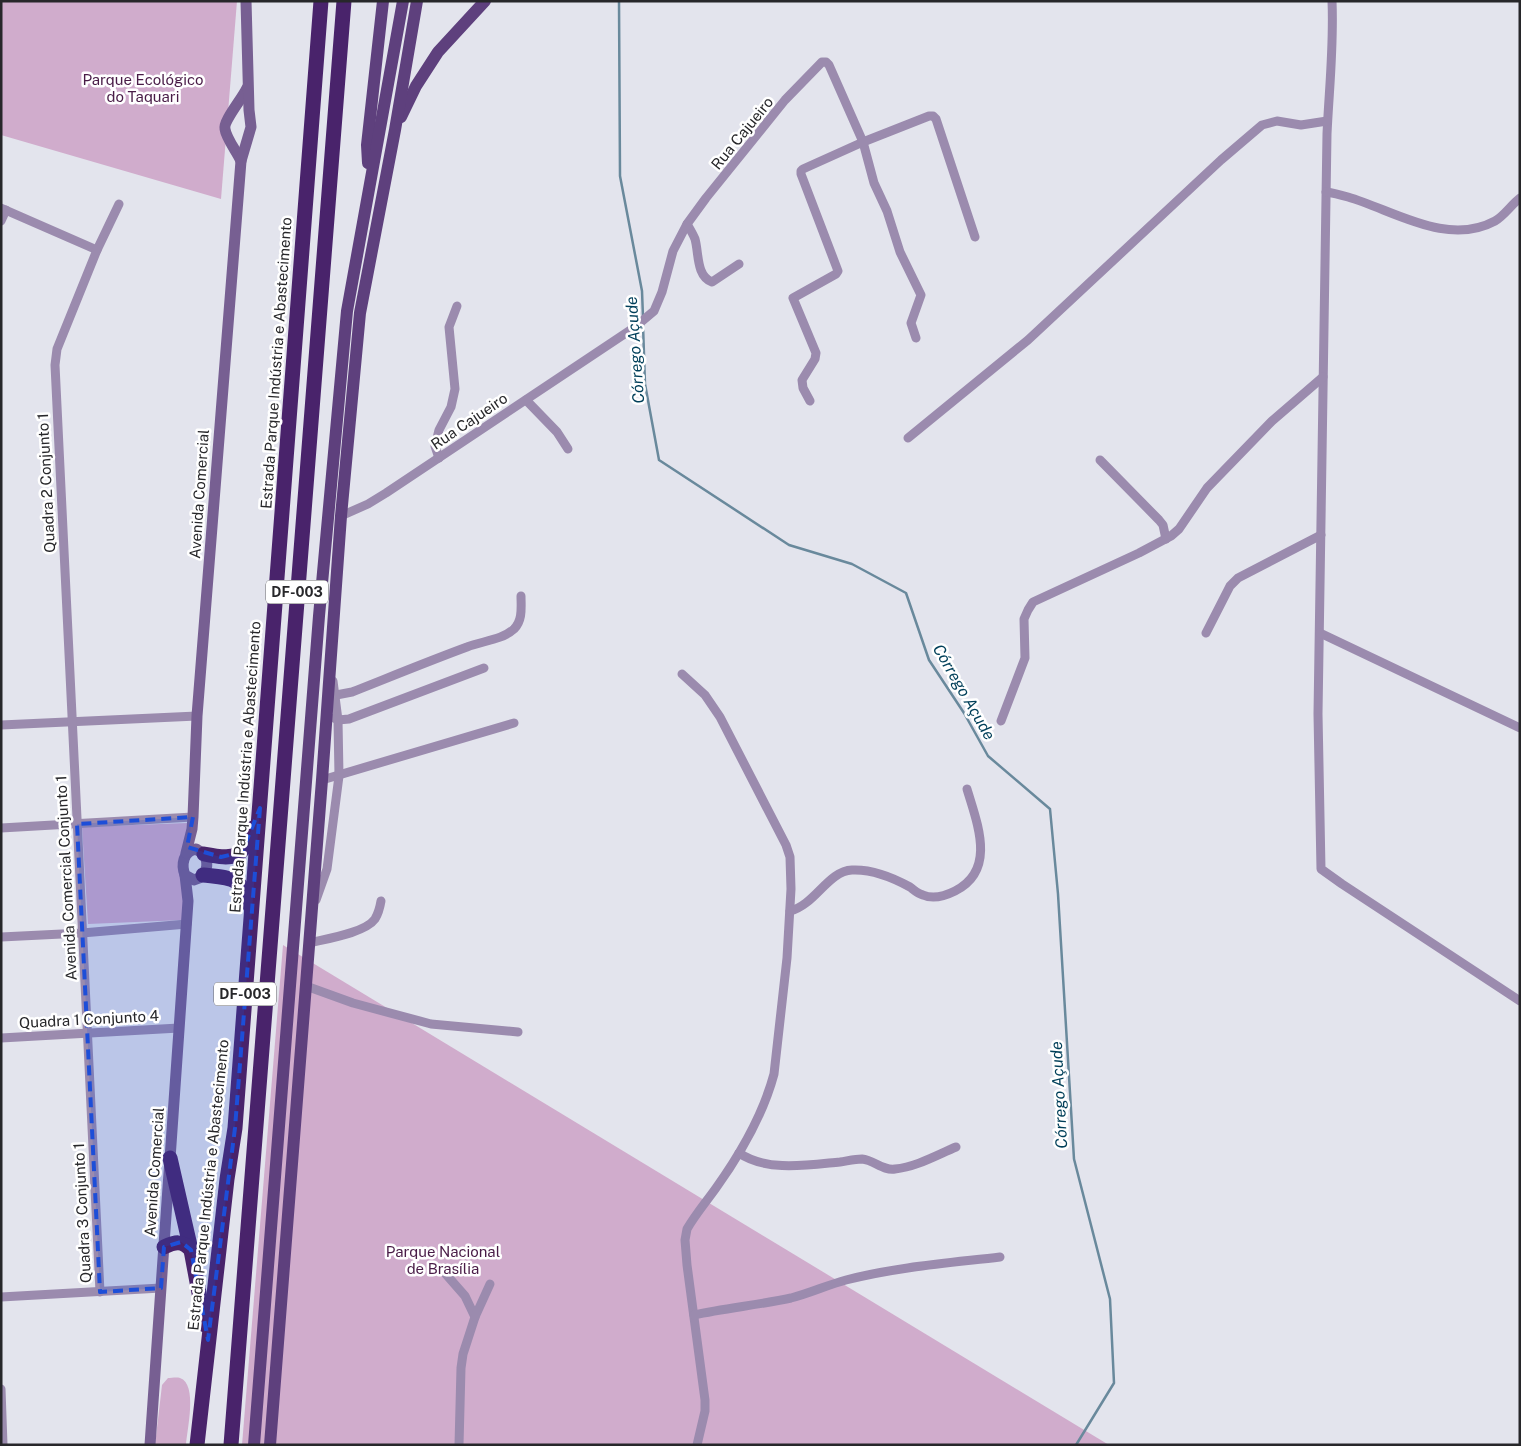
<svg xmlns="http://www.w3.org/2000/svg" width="1521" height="1446" viewBox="0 0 1521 1446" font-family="'Public Sans',sans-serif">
	<rect width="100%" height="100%" fill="#e3e4ed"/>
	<!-- green -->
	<g fill="#d0accc">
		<path d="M1,1H237L221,199L1,135Z"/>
		<path d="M187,823L189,831L183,877L184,920L88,924L82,827Z"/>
		<path d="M283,945L1109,1445H242Z"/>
		<path d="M168,1378C171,1378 177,1377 180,1378C198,1384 187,1430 186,1445H155L162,1385Z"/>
	</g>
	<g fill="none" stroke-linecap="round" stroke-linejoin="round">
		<!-- stream -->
		<g stroke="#69899c" stroke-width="2.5">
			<path d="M619,1L620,176L642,291L643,317"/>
			<path d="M643,325L645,384L659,460L789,545L852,564L906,593L929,660L964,713L988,756L1050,809L1058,894L1074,1159L1110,1299L1114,1383L1076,1445"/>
		</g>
		<!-- street -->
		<g stroke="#9b8bae" stroke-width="9">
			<path d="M1332,1C1334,46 1329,90 1327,134L1318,714L1321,869L1342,884L1520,1001"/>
			<path d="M1326,192C1333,193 1341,195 1348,197C1393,210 1447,247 1495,221C1504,216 1511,205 1520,198"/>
			<path d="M1,208L97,250"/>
			<path d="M1,221L6,210"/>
			<path d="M687,224C690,229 693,234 695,239C699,253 696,276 712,282L739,264"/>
			<path d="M526,400L557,432L568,449"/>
			<path d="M810,401L803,388L802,380L815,359L816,353L793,298L836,274L838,271L801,174V171L803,169L863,142L874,183L887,211L900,252L921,295L911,323L916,338"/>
			<path d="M908,438L1028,340L1221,160L1262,125L1277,121L1301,125L1327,121"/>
			<path d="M439,458L435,446L439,430L451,407L455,389L449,327L457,306"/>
			<path d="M1100,460L1159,520L1163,525L1166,539"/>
			<path d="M341,516L368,504L386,493L635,327L654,311L662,292L673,251L687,224L706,198L785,100L822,62H826L829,65L863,142L929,116H933L936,119L975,237"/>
			<path d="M1206,633L1230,586L1238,578L1321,535"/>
			<path d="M1320,633L1520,728"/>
			<path d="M682,674L705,695L720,717L786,845L790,857L791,889L787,958L774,1074C763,1115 741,1153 716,1188C706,1202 695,1215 687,1229L685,1240L687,1265L705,1400V1411L697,1445"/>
			<path d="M331,696L352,692C390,677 429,661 467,647C482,641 502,640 514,629C523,620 521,607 521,596"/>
			<path d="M334,718L338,720L349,719L484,668"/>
			<path d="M1001,721L1025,658L1024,619L1028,610L1033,602L1139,553L1171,536L1179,529L1207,488L1272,421L1323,377"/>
			<path d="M1,725L197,716"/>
			<path d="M322,780L514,723"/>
			<path d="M1,828L193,817"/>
			<path d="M316,900L327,869L339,776L338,720L333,681"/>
			<path d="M790,911C815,905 828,871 852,870C873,869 892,877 910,887C914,890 918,894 923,895C934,900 945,896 955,891C997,870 977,823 967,789"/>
			<path d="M1,937L82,933L187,924"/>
			<path d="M309,943C325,939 365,933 375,919C378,914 380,907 381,901"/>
			<path d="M306,986L353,1003L431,1024L518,1032"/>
			<path d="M1,1038L179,1028"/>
			<path d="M739,1153C767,1172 808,1165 840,1162C847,1161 855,1159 862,1159C874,1160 883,1171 895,1169C916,1167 937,1155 956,1147"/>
			<path d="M444,1272L465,1296L475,1317L463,1354L461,1368L459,1445"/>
			<path d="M100,1292L55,365L57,349L97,250L119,204"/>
			<path d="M1,1297L161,1288"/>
			<path d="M694,1315C726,1308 759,1305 791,1298C811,1293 827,1285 846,1280C896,1267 949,1263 1000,1257"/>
			<path d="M475,1317L490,1284"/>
			<path d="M1,1389L3,1445"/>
		</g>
		<!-- secondary -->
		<g stroke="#775f92" stroke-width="11">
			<path d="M241,161C237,152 226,138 225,129C223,121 242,99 247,88"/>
			<path d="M196,849L204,854C210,865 206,877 194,880L185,875C181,865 183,851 196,849Z"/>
			<path d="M186,853L192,829L193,817L197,716L241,161L251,127L249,110L246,1"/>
			<path d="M150,1445L188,901L185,875"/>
		</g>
		<!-- primary -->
		<g stroke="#5e407d" stroke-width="12">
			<path d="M401,117L416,86L438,52L485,1"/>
			<path d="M368,163L367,145L383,1"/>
			<path d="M254,1445L319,616L347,311L403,1"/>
			<path d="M270,1445L322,780L341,516L360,313L395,130L417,1"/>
		</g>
		<!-- highway -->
		<g stroke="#49236b" stroke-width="15">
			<path d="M204,854C235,860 243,859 253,828"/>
			<path d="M203,875C229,878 243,876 250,906"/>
			<path d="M170,1158L191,1250L205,1325"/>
			<path d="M164,1247C175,1242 182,1240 191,1250"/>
			<path d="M197,1445L227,1179L235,1128L321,1"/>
			<path d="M231,1445L344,1"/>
		</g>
	</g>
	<!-- marked area -->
	<path fill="#1d4ed8" fill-opacity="0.2" stroke="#1d4ed8" stroke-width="4" stroke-dasharray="10 6" stroke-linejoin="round" d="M260,808L235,1128L208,1340L191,1250L181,1242L164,1247L161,1288L100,1292L77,824L193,817L187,847L221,857L242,852Z"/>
	<g text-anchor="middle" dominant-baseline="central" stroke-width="5" stroke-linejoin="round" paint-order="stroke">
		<!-- shield labels -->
		<g fill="#fff" stroke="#68686a" stroke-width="1">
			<rect x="266" y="580.5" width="62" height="23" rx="4"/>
			<rect x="214" y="982.5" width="62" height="23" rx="4"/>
		</g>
		<g font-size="14" font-weight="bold" fill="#27272a">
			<text x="297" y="592">DF-003</text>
			<text x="245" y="994">DF-003</text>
		</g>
		<!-- park labels -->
		<g font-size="15" fill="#491c47" stroke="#fff">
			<text x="143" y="79">Parque Ecológico<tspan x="143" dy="17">do Taquari</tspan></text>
			<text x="443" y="1251">Parque Nacional<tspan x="443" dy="17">de Brasília</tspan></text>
		</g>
		<!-- street labels -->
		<g font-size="15" fill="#27272a" stroke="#fff">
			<text transform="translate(742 133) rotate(-51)">Rua Cajueiro</text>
			<text transform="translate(276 363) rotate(-86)">Estrada Parque Indústria e Abastecimento</text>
			<text transform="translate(469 421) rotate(-34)">Rua Cajueiro</text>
			<text transform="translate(46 483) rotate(-93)">Quadra 2 Conjunto 1</text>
			<text transform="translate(199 494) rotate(-86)">Avenida Comercial</text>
			<text transform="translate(245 767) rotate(-86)">Estrada Parque Indústria e Abastecimento</text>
			<text transform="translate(66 878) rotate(-93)">Avenida Comercial Conjunto 1</text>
			<text transform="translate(89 1019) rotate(-3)">Quadra 1 Conjunto 4</text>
			<text transform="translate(154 1172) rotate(-86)">Avenida Comercial</text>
			<text transform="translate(208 1185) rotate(-84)">Estrada Parque Indústria e Abastecimento</text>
			<text transform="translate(82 1213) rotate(-93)">Quadra 3 Conjunto 1</text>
		</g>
		<!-- water labels -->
		<g font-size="16" font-style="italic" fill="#003f59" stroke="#fff">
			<text transform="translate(635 350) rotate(-94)">Córrego Açude</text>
			<text transform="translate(964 692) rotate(60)">Córrego Açude</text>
			<text transform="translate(1059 1095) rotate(-93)">Córrego Açude</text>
		</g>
	</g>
	<!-- border -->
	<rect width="1521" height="1446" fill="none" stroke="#27272a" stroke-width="5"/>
</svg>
